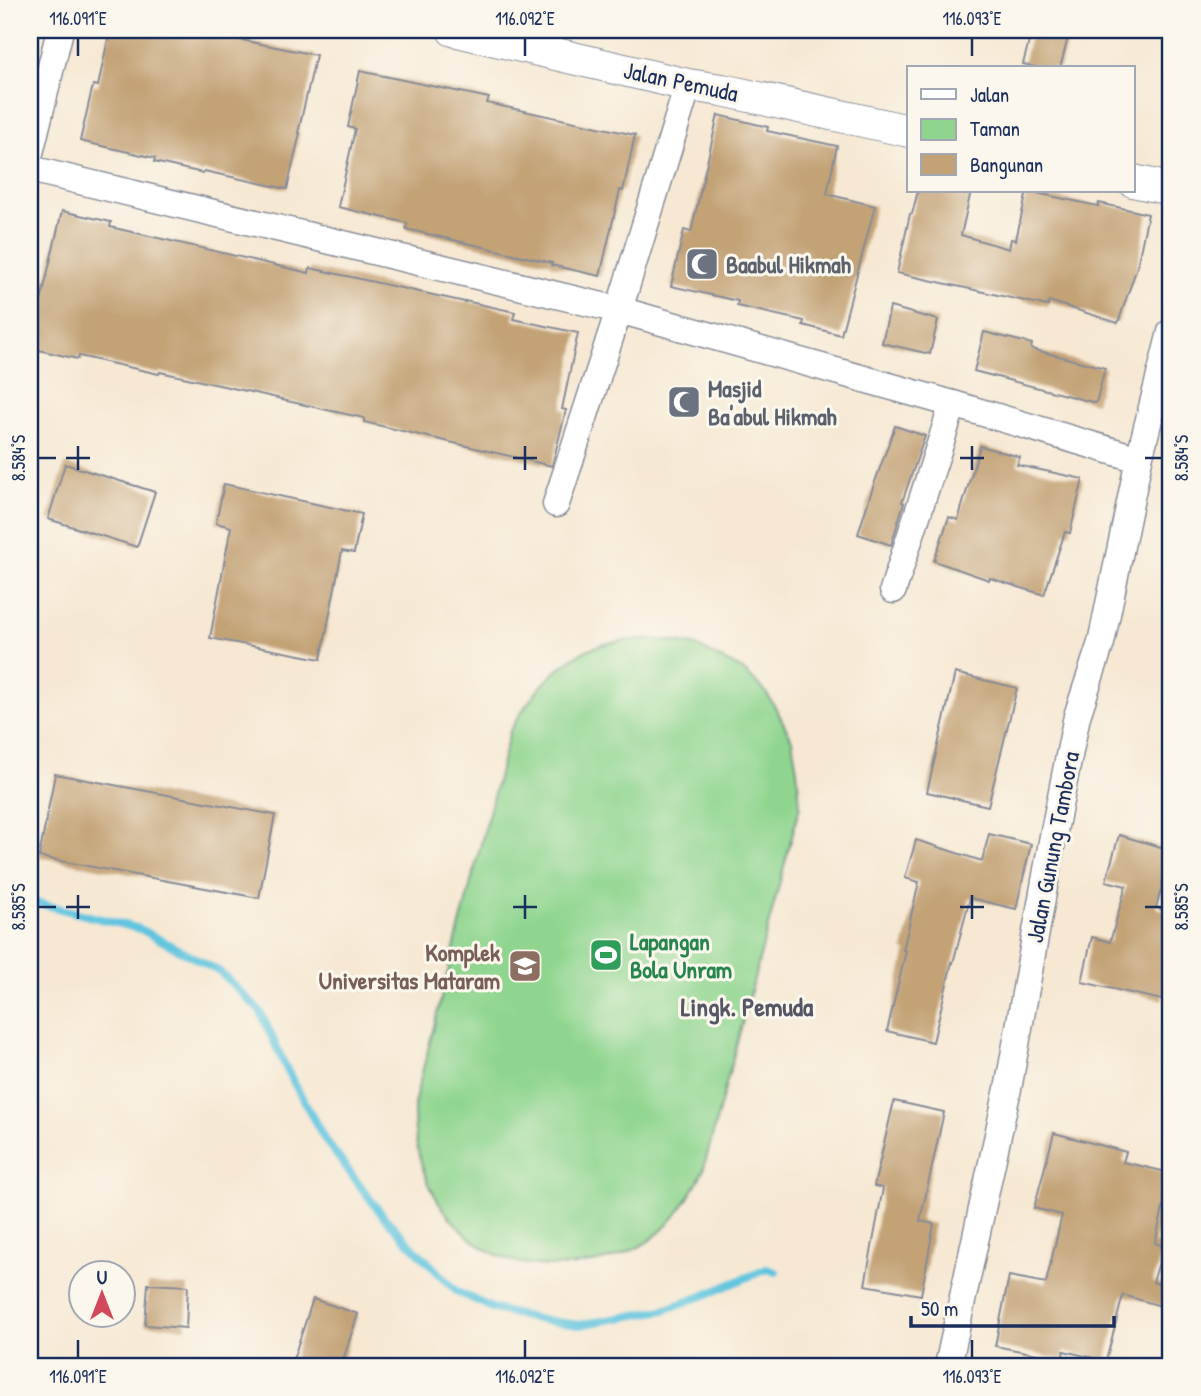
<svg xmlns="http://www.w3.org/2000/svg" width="1201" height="1396" viewBox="0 0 1201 1396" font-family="'Patrick Hand',sans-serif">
	<rect width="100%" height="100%" fill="#fbf7ec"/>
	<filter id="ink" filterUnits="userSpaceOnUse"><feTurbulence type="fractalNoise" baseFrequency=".0143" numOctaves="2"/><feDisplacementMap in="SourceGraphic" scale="14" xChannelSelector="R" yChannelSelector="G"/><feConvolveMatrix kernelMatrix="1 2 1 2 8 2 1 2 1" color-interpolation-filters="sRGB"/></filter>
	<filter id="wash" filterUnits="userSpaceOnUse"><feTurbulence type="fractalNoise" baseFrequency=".00686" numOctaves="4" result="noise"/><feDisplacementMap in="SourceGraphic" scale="28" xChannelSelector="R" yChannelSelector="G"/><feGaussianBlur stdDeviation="1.57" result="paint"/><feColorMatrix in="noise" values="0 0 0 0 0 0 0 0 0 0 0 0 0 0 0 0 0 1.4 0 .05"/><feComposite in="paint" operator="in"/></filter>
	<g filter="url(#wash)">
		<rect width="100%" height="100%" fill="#f6e8d3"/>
		<!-- green -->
		<path fill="#8fd58f" stroke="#558276" stroke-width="2" d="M644,639L670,641L694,645L743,670L765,691L778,712L792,740L797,770L800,806L703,1171C675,1228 644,1257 579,1265C561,1267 543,1267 526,1264C470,1254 430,1205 418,1151C414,1136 414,1120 414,1104L510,731C528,699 551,669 585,651C602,642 624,641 644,639Z"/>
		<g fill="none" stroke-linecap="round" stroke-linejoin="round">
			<!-- stream -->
			<path stroke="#61c5df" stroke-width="8" d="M30,901L140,929L219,971L260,1011L287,1070L325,1140L384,1217L456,1291L494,1309L536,1319L579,1325L664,1310L705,1295L767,1269L776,1272"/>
		</g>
		<g id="blocks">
			<!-- building -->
			<g fill="#c3a276">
				<path d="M110,30H191L316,55L298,133H300L287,189L204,171L203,173L154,162L155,158L80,141L93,85L98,86Z"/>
				<path d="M1032,30H1051L1069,34L1060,68H1039L1023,64Z"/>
				<path d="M360,71L489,98L487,103L635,135L623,191L620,190L600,276L551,265L552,263L406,229L407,223L338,207L355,129L348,127Z"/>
				<path d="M718,115L768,127L767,131L837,146L827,194L875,206L841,335L803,325L804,321L737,306L738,301L671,286L684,230L691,232Z"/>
				<path d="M918,191H971L961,235L1009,249L1011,239L1016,240L1027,191L1098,206L1099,203L1148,214L1137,267L1118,323L1049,301L1048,306L897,273L910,214H912Z"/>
				<path d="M62,211L111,222L110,227L309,273L310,268L465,302V301L515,312L513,319L578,333L562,409L566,410L552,466L364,422V418L282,400V399L160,372L159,374L79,356L78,359L30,348Z"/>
				<path d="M890,307L938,320L930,354L882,343Z"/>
				<path d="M984,332L1032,344L1031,349L1105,368L1096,403L974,371Z"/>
				<path d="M895,426L925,436L902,502L904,503L891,545L858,534L871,493Z"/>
				<path d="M980,446L1020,457L1017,465L1083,479L1070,533L1065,532L1044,595L990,578L989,580L934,561L949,517L958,520Z"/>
				<path d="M65,464L155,492L137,547L48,519Z"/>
				<path d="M224,484L362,514L354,553L342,551L321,659L210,638L231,527L216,523Z"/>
				<path d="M955,673L1017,688L988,806L927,792Z"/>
				<path d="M55,774L275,815L259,898L39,857Z"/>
				<path d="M989,834L1031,844L1016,909L970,898L953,963L952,962L933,1042L887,1031L906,951L903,950L919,882L905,878L916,840L982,861Z"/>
				<path d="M1119,835L1171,850L1156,908L1171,912V959L1162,1000L1082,982L1092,937L1110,942L1126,886L1106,881Z"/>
				<path d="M894,1101L944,1112L920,1221L934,1224L921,1295L865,1285L883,1188L874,1186Z"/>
				<path d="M1054,1133L1126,1152L1123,1162L1171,1173L1155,1243L1164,1246L1153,1282L1171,1288V1309L1123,1295L1106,1361L1064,1351L1062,1359L995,1346L1009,1276L1046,1283L1062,1215L1034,1208Z"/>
				<path d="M148,1284L188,1286L186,1328L145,1325Z"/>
				<path d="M313,1299L358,1314L341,1366H291Z"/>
			</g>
		</g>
	</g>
	<g filter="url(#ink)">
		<use href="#blocks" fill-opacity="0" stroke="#888c98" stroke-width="2"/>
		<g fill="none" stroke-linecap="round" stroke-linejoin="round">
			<defs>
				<g id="minor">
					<path d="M30,153L60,30"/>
					<path d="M30,169L619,310L953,404L1139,459"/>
					<path d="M556,504L619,310L688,85"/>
					<path d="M893,590L953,404"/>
					<path d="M948,1366L1009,1084L1053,836L1077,716L1101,643L1139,459L1171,332"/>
				</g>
				<g id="tertiary">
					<path d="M453,30L688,85L722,90L909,131"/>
					<path d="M1133,181L1171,189"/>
				</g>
			</defs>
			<!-- minor casing -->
			<use href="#minor" stroke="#888c98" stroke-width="29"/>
			<!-- tertiary casing -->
			<use href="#tertiary" stroke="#888c98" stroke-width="34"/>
			<!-- minor -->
			<use href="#minor" stroke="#fff" stroke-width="26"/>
			<!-- tertiary -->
			<use href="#tertiary" stroke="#fff" stroke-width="32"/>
		</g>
	</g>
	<!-- ticks -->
	<path fill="none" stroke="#1b2f5e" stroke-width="2.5" d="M78,38V56M525,38V56M972,38V56M78,446V470M525,446V470M972,446V470M38,458H56M66,458H90M513,458H537M960,458H984M1145,458H1162M78,895V919M525,895V919M972,895V919M38,907H56M66,907H90M513,907H537M960,907H984M1145,907H1162M78,1340V1358M525,1340V1358M972,1340V1358"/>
	<!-- icons -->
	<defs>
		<symbol id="mosque-square" viewBox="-11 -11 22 22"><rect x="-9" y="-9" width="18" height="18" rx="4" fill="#6b7280" stroke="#fbf7ec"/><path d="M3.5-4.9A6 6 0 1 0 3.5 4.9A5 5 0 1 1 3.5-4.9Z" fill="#fff"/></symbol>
		<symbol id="stadium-square" viewBox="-11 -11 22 22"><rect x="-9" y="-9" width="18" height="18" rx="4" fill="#2e9e5b" stroke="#fbf7ec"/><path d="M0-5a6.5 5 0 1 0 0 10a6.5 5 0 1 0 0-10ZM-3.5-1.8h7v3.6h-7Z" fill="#fff"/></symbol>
		<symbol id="university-square" viewBox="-11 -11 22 22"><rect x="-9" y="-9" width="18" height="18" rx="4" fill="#8d6e63" stroke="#fbf7ec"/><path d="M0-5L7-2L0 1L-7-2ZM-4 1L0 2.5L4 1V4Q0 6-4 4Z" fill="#fff"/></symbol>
	</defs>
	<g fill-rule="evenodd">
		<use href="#mosque-square" x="683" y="245" width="38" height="38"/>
		<use href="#mosque-square" x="665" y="383" width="38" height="38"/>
		<use href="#stadium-square" x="587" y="936" width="38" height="38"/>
		<use href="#university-square" x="506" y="947" width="38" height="38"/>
	</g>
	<g text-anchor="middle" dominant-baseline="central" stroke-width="6" stroke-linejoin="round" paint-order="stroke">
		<!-- street labels -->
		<g font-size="24" fill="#1b2f5e" stroke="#fbf7ec">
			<text transform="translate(681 81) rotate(12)">Jalan Pemuda</text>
			<text transform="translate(1052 847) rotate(-79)">Jalan Gunung Tambora</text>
		</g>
		<!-- worship labels -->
		<g font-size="24" font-weight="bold" fill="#5b616d" stroke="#fbf7ec" text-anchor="start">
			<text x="726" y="264">Baabul Hikmah</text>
			<text x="708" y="388">Masjid<tspan x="708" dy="28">Ba'abul Hikmah</tspan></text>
		</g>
		<!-- leisure labels -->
		<g font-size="24" font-weight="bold" fill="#27864d" stroke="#fbf7ec" text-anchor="start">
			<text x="630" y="941">Lapangan<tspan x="630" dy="28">Bola Unram</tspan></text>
		</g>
		<!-- education labels -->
		<g font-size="24" font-weight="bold" fill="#785e54" stroke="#fbf7ec" text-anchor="end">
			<text x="500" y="952">Komplek<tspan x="500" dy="28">Universitas Mataram</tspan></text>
		</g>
		<!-- neighbourhood labels -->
		<g font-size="26" font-weight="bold" fill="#565766" stroke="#fbf7ec">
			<text x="747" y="1006">Lingk. Pemuda</text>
		</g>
	</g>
	<!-- margin -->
	<rect width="1201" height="1396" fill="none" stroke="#fbf7ec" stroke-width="77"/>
	<!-- legend -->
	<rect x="907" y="66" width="228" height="126" fill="#fbf7ec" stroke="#a1a7b3" stroke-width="2"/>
	<rect x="921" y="89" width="35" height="10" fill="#ffffff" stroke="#a1a7b3" stroke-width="2"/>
	<text x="970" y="102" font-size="21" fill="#1b2f5e">Jalan</text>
	<rect x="921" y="119" width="35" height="21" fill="#8fd58f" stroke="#a1a7b3" stroke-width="2"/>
	<text x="970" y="136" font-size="21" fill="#1b2f5e">Taman</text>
	<rect x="921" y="154" width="35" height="21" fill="#c3a276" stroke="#a1a7b3" stroke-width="2"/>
	<text x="970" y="172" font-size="21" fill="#1b2f5e">Bangunan</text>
	<!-- north arrow -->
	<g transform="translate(102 1294)"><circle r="33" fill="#fbf7ec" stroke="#a1a7b3" stroke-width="2"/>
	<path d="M0-5L12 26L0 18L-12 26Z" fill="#d1495b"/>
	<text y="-10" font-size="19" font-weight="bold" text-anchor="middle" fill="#1b2f5e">U</text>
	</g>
	<!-- scale -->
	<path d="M911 1316v10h203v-10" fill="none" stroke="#1b2f5e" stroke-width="3.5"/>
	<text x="921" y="1316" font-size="21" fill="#1b2f5e" stroke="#fbf7ec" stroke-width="5" paint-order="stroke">50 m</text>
	<rect x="38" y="38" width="1124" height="1320" fill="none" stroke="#1b2f5e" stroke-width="2.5"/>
	<g font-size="18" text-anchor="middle" fill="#1b2f5e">
		<text x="78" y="25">116.091°E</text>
		<text x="525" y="25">116.092°E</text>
		<text x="972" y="25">116.093°E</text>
		<text transform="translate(19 458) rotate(-90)" y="6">8.584°S</text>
		<text transform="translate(1182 458) rotate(-90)" y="6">8.584°S</text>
		<text transform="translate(19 907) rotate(-90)" y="6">8.585°S</text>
		<text transform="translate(1182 907) rotate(-90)" y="6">8.585°S</text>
		<text x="78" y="1383">116.091°E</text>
		<text x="525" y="1383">116.092°E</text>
		<text x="972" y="1383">116.093°E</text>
	</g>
</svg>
